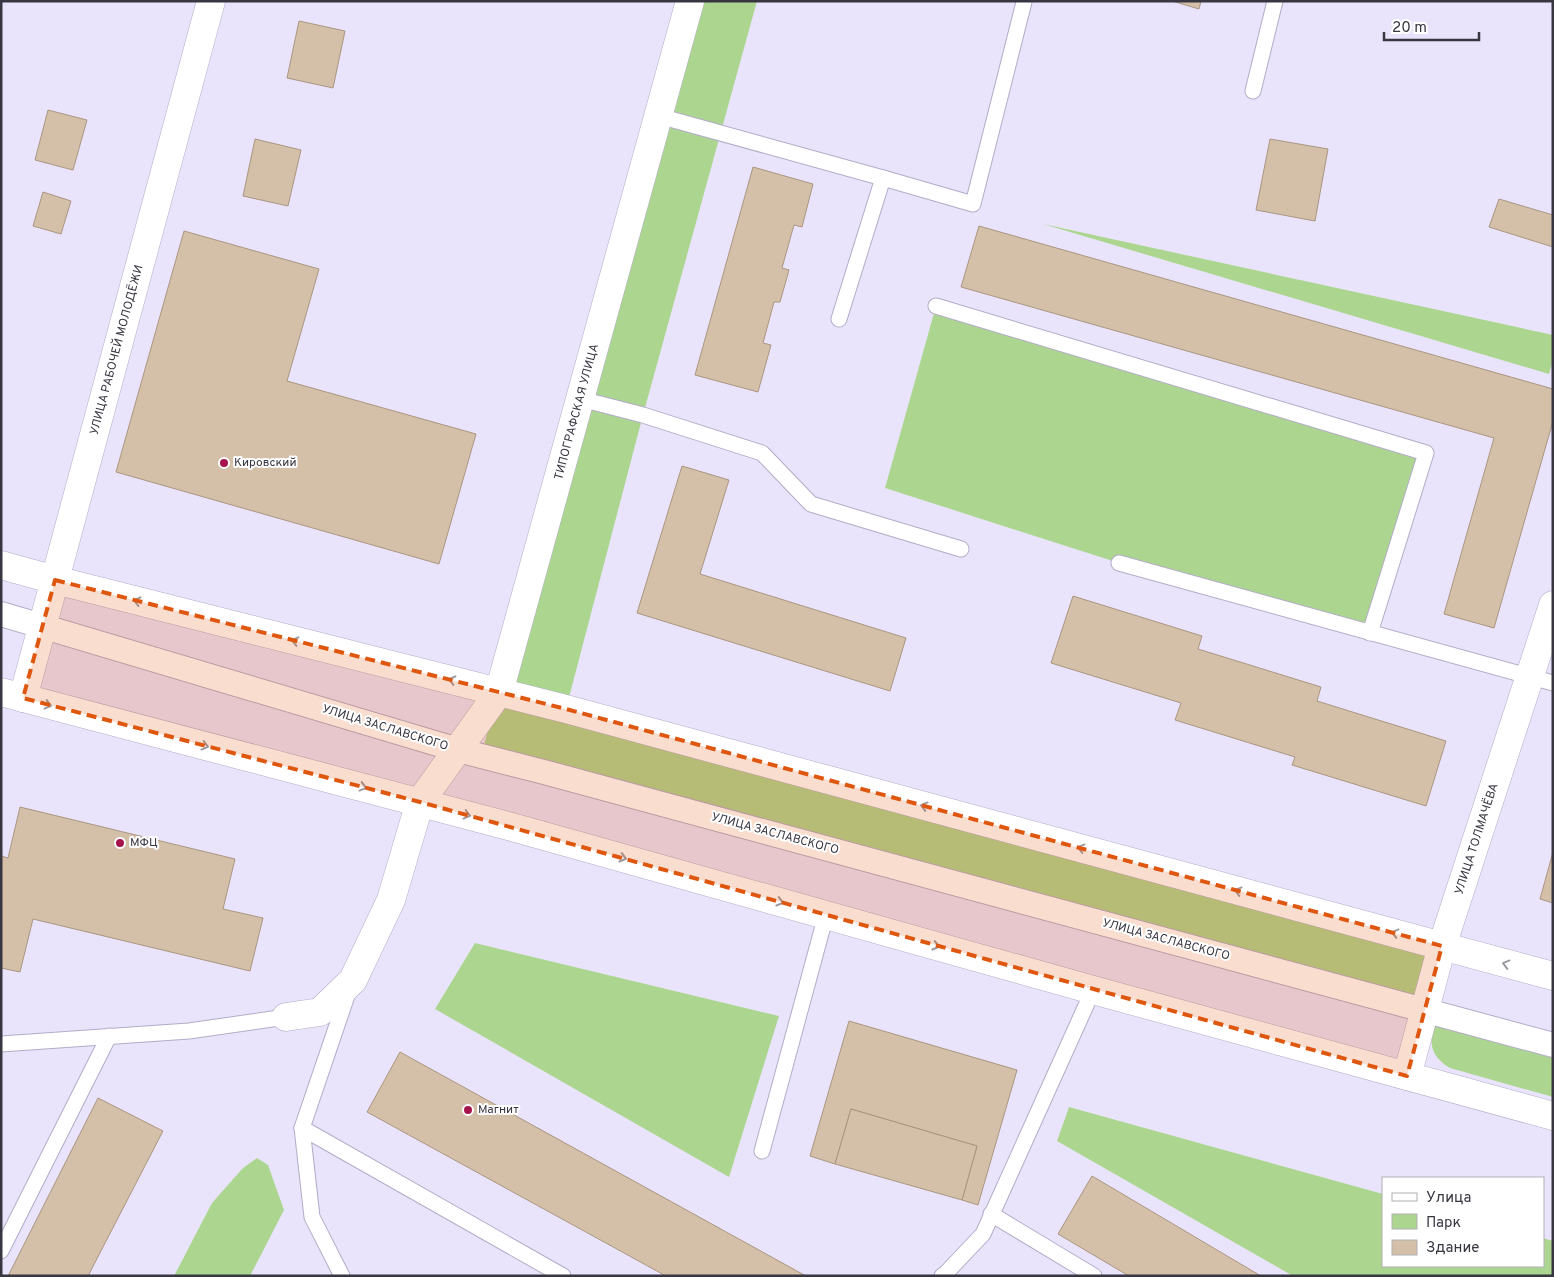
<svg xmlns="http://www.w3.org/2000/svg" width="1554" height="1277" viewBox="0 0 1554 1277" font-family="Overpass,sans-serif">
	<rect width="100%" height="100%" fill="#e9e4fb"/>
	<!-- green -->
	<g fill="#acd690">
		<path d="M690,1H757L643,415L566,709L1442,946L1425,1009L481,756Z"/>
		<path d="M1043,224L1553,335V360L1549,374Z"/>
		<path d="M936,306L1426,453L1370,633L1119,563L885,488Z"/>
		<path d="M475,943L779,1016L729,1177L435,1009Z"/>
		<path d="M1435,1012L1553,1045V1097L1450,1068C1425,1053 1431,1037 1435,1012Z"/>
		<path d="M1069,1107L1383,1194V1266H1543V1238L1553,1241V1276H1293L1057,1141Z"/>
		<path d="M257,1158L268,1165L284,1210L250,1276H174L212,1203L243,1168Z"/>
	</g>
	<!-- building -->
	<g fill="#d4bfa9" stroke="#aa9680">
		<path d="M1172,1H1201L1199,9Z"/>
		<path d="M299,21L345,31L333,88L287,78Z"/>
		<path d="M48,110L87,120L73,170L35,160Z"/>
		<path d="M255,139L301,150L288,206L243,196Z"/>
		<path d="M1270,139L1328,149L1315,221L1256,210Z"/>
		<path d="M753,167L813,184L802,227L794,225L782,268L789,270L780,302H774L763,343L771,345L758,392L695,375Z"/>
		<path d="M43,192L71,201L61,234L33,226Z"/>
		<path d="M1499,199L1553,215V247L1489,227Z"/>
		<path d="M979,226L1553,389V421L1494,628L1444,614L1494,438L961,287Z"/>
		<path d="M184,231L319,269L287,381L476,434L439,564L116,472Z"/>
		<path d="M682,466L729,480L700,574L906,638L890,691L637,613Z"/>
		<path d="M1073,596L1202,636L1198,649L1321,687L1317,701L1446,741L1426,806L1292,765L1295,757L1175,720L1181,703L1051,663Z"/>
		<path d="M20,807L235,859L223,909L263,918L250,971L33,919L20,972L1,968V856L8,858Z"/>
		<path d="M1553,852V903L1540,899Z"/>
		<path d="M849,1021L1017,1070L978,1205L962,1200L977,1146L851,1109L835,1164L810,1156Z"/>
		<path d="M400,1052L806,1276H666L367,1112Z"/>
		<path d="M98,1098L163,1131L88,1276H8Z"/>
		<path d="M851,1109L977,1146L962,1200L835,1164Z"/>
		<path d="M1092,1176L1261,1276H1129L1058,1234Z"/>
	</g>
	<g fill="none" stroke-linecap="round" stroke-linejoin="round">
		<defs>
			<g id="service">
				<path d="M1253,91L1275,1"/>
				<path d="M659,116L883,178L839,319"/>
				<path d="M883,178L973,204L1024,2"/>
				<path d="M936,306L1426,453L1370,633"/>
				<path d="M581,399L643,415L762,453L811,504L961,549"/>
				<path d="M1119,563L1553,683"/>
				<path d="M1,1044L189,1031L286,1017"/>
				<path d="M302,1128L563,1276"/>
				<path d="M762,1151L826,915"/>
				<path d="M991,1214L1094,1276"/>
				<path d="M1,1251L109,1036"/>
				<path d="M342,1276L312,1217L302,1128L349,990"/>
				<path d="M942,1276L946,1273L983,1234L1093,990"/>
			</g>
			<path id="pedestrian" d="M1,614L458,750L540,771L1553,1045"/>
			<g id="minor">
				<path d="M23,698L211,1"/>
				<path d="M286,1017L320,1012L353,980L391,900L420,802L499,692L690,1"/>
				<path d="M1407,1076L1442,946L1553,605"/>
			</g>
			<g id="tertiary">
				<path d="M1,565L55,580L566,709L1553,976"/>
				<path d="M1,692L512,827L1093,990L1553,1116"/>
			</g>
		</defs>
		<!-- service casing -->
		<use href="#service" stroke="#b2acc7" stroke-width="17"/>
		<!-- pedestrian casing -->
		<use href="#pedestrian" stroke="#b2acc7" stroke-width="26"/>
		<!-- minor casing -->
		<use href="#minor" stroke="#b2acc7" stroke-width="29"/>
		<!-- tertiary casing -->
		<use href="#tertiary" stroke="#b2acc7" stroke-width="29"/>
		<!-- service -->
		<use href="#service" stroke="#fff" stroke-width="15"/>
		<!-- pedestrian -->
		<use href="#pedestrian" stroke="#fff" stroke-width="24"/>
		<!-- minor -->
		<use href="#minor" stroke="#fff" stroke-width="28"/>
		<!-- tertiary -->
		<use href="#tertiary" stroke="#fff" stroke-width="28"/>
	</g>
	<!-- one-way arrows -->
	<defs><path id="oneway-chevron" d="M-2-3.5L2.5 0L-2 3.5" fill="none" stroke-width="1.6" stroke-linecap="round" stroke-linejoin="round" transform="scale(1.25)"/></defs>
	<g stroke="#9c9aa0">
		<use href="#oneway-chevron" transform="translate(137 601) rotate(-166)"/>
		<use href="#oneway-chevron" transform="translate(295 641) rotate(-166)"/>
		<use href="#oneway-chevron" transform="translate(452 680) rotate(-166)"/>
		<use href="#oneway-chevron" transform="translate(48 705) rotate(15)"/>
		<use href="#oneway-chevron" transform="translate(205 746) rotate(15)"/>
		<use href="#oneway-chevron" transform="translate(363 787) rotate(15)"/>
		<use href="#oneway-chevron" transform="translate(924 806) rotate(-165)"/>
		<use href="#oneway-chevron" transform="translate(467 815) rotate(15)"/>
		<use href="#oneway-chevron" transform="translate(1081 848) rotate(-165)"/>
		<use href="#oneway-chevron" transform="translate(623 858) rotate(16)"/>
		<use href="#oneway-chevron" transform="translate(1238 891) rotate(-165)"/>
		<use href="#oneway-chevron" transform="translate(780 902) rotate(16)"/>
		<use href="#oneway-chevron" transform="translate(1395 933) rotate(-165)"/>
		<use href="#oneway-chevron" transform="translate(936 946) rotate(16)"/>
		<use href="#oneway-chevron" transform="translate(1506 964) rotate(-165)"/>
	</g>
	<!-- marked area -->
	<path fill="#df570f" fill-opacity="0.2" stroke="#df570f" stroke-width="4" stroke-dasharray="10 6" stroke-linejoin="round" d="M55,580L566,709L1442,946L1407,1076L420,802L23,698Z"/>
	<!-- markers -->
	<g fill="#a7134b" stroke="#fff" stroke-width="2">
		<circle cx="224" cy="463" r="5"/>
		<circle cx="120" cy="843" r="5"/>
		<circle cx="468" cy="1110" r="5"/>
	</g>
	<g text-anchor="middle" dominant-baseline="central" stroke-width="4" stroke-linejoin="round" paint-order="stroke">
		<!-- street labels -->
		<g font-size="12" fill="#383641" stroke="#fff">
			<text transform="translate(117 350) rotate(-75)">УЛИЦА РАБОЧЕЙ МОЛОДЁЖИ</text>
			<text transform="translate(577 412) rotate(-75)">ТИПОГРАФСКАЯ УЛИЦА</text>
			<text transform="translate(385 728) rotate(17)">УЛИЦА ЗАСЛАВСКОГО</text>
			<text transform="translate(775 834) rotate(15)">УЛИЦА ЗАСЛАВСКОГО</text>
			<text transform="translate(1477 839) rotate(-72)">УЛИЦА ТОЛМАЧЁВА</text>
			<text transform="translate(1166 940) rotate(15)">УЛИЦА ЗАСЛАВСКОГО</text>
		</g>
		<!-- poi labels -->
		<g font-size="12" fill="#383641" stroke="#fff" text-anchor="start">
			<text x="234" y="463">Кировский</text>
			<text x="130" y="843">МФЦ</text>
			<text x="478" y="1110">Магнит</text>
		</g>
	</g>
	<!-- border -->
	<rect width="1554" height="1277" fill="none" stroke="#383641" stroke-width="5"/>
	<!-- legend -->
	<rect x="1382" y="1177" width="162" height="90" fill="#ffffff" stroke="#afafb3"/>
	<rect x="1392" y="1193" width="25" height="8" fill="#ffffff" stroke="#afafb3"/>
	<text x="1426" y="1202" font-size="15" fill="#383641">Улица</text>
	<rect x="1392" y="1214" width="25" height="15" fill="#acd690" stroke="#afafb3"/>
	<text x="1426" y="1227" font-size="15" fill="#383641">Парк</text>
	<rect x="1392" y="1240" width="25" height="15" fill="#d4bfa9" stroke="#afafb3"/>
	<text x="1426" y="1252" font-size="15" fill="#383641">Здание</text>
	<!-- scale -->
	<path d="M1384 32v8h95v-8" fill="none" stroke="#383641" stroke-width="2.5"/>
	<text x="1392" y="32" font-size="15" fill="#383641" stroke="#ffffff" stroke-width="4" paint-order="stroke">20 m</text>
</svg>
